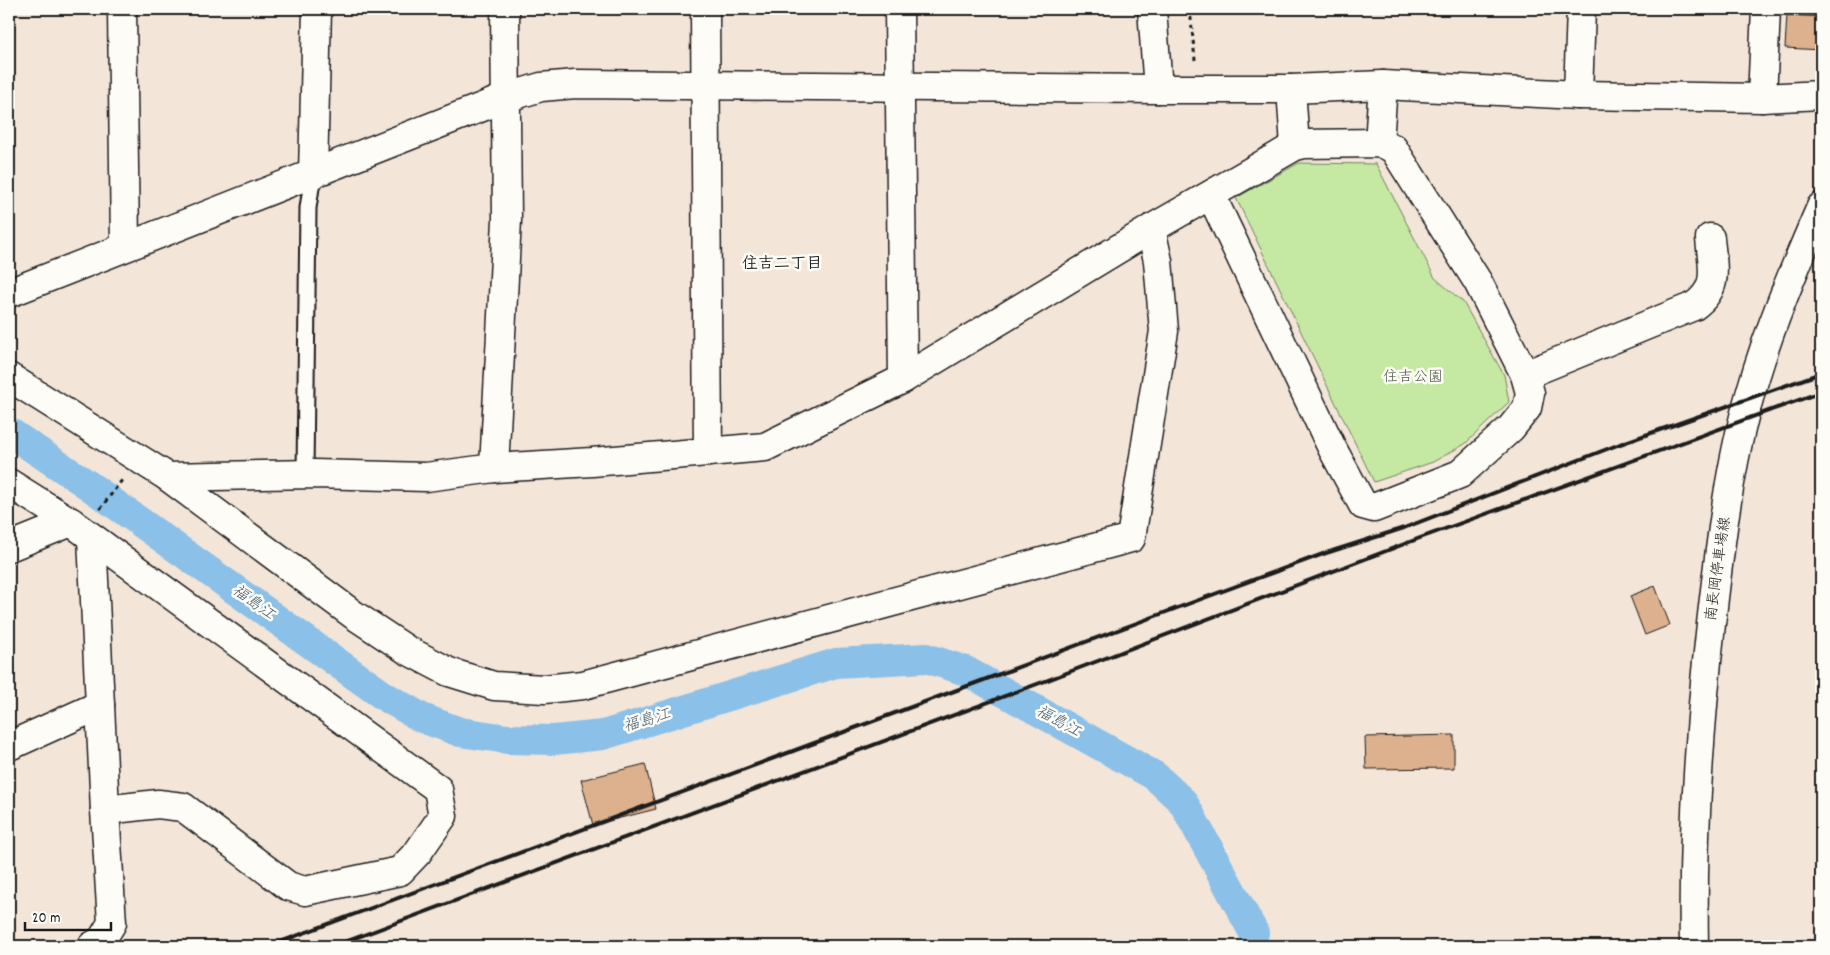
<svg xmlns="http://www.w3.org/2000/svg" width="1830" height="955" viewBox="0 0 1830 955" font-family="Dekko,'Klee One',sans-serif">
	<rect width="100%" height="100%" fill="#f3e5d8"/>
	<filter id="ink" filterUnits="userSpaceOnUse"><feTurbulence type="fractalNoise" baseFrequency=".02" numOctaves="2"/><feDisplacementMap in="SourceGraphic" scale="10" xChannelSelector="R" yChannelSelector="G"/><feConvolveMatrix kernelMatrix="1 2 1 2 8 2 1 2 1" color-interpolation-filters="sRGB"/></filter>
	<g filter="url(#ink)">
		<!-- green -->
		<path fill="#c5e8a2" stroke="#70825f" d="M1299,163L1376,164L1435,278L1463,302L1504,375L1509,402L1465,444L1433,462L1374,482L1236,198Z"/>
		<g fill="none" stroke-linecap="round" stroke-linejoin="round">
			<!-- canal -->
			<path stroke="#8bc0e8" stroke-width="30" d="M9,432L91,487L384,696L422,718L460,732L507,739L554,740L603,735L836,663L926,658L966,671L1155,776L1183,802L1254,933"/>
		</g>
		<!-- building -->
		<g fill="#ddb08e" stroke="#1c1c1c">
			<path d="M1787,15L1821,17V50L1785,48Z"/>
			<path d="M1655,586L1670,625L1645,635L1630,596Z"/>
			<path d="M1454,735V768L1366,769L1365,737Z"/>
			<path d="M645,764L656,809L593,825L581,780Z"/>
		</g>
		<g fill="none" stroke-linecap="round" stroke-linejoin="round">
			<defs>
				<path id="lane" d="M305,474L308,208L313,174"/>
				<g id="street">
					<path d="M122,9L125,245"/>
					<path d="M705,9L708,452"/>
					<path d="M899,9L903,379"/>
					<path d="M1152,9L1158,89"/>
					<path d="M1291,89L1295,146"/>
					<path d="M1578,95L1581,9"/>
					<path d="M1762,98L1766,9"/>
					<path d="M1379,143L1383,85"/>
					<path d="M313,174L317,9"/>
					<path d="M1525,375L1694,306C1721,287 1712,266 1710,238"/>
					<path d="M9,377L168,477L354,615L407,650L449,672L494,686L544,689L583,685L1131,538L1164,331L1158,261L1151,229"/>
					<path d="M494,468L507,220L505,9"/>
					<path d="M168,477L314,474L426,477L494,468L592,462L765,447L903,379L1151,229L1295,146L1304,144L1379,143L1393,148L1478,282L1525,375L1530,393L1527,408L1511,428L1460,474L1374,508L1363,505L1332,448L1211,195"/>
					<path d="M9,483L71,522L438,789L443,816L418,852L400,871L305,891L288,886L183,807L158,804L105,810"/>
					<path d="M92,538L105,810L112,923L101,941L92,946"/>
					<path d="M9,547L71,522"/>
					<path d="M9,746L100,705"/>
				</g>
				<g id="secondary">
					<path d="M9,293L505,98L541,87L575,84L1158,89H1291L1383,85L1578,95L1762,98L1821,95"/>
					<path d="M1694,946C1692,838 1699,731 1711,624C1720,546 1729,466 1751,391C1769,328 1795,267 1821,207"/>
				</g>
			</defs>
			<!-- lane casing -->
			<use href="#lane" stroke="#1c1c1c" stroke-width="19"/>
			<!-- street casing -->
			<use href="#street" stroke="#1c1c1c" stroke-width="31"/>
			<!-- secondary casing -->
			<use href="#secondary" stroke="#1c1c1c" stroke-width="31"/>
			<!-- path -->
			<g stroke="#1c1c1c" stroke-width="3" stroke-dasharray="4 4" stroke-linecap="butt">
				<path d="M1190,9L1195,60"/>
				<path d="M100,509L122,480"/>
			</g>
			<!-- lane -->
			<use href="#lane" stroke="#fdfcf7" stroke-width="15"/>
			<!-- street -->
			<use href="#street" stroke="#fdfcf7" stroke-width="28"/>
			<!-- secondary -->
			<use href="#secondary" stroke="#fdfcf7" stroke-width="28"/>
			<!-- rail -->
			<g stroke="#1c1c1c" stroke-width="4">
				<path d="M269,946L1204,598L1323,554L1404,528L1620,444L1821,373"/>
				<path d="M334,946L1048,680L1420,538L1821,392"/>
				<path d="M849,946L1086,944L1134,946"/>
			</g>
		</g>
	</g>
	<g text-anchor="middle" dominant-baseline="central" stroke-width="5" stroke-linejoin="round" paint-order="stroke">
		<!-- park labels -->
		<g font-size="15" fill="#4f5944" stroke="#fdfcf7">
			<text x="1413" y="378">住吉公園</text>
		</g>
		<!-- street labels -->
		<g font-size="15" fill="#1c1c1c" stroke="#fdfcf7">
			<text transform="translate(1719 569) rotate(-82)">南長岡停車場線</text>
		</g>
		<!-- neighbourhood labels -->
		<g font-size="16" font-weight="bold" fill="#1c1c1c" stroke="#fdfcf7">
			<text x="782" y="264">住吉二丁目</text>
		</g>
		<!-- water labels -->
		<g font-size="16" font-style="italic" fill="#485e6e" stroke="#fdfcf7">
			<text transform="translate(253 603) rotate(36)">福島江</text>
			<text transform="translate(647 721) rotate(-17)">福島江</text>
			<text transform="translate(1058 722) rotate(29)">福島江</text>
		</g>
	</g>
	<!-- margin -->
	<rect width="1830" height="955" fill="none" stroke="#fdfcf7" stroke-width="30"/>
	<rect x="15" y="15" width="1800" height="925" fill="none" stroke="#1c1c1c" stroke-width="2" filter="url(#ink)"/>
	<!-- scale -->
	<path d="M25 922v8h86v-8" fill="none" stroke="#1c1c1c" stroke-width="2.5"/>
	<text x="32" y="922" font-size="15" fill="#1c1c1c" stroke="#fdfcf7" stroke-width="4" paint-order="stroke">20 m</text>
</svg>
